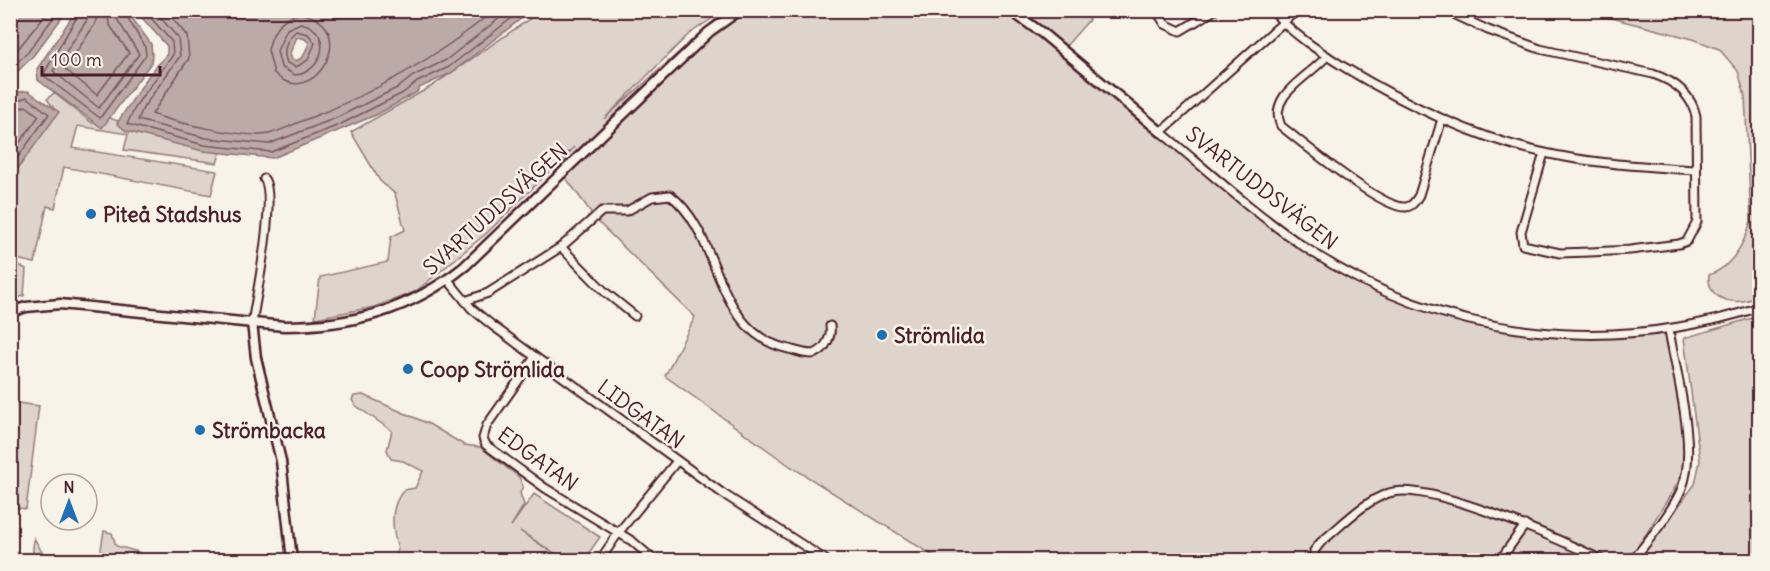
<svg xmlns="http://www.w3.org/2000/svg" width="1770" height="571" viewBox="0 0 1770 571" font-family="Delius,sans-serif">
	<rect width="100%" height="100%" fill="#f7f3e8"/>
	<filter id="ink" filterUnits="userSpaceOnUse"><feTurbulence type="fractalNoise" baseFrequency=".0167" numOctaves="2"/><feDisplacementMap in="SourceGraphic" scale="12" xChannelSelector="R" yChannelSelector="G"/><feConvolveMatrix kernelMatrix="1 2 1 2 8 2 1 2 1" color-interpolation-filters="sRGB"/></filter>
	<g filter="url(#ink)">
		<!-- green -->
		<g fill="#ded4cc" stroke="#947a7c" stroke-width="1.5">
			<path d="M541,11H723L689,34L604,119L725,11H1009L1281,231L1378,289L1478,322L1582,334L1670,328L1686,444V461L1682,476L1630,560H940L790,466L665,376L695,317L598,222L558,167L574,147L487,233L415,292L374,307L315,318L320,277L388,262L391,237L405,230L395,194L380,181L351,132L432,86Z"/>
			<path d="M1023,11H1083L1089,20L1066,46Z"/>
			<path d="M1584,11H1759V296C1741,306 1707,304 1709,275C1732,267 1744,244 1751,221L1745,96L1738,71L1719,49L1693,39Z"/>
			<path d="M54,93L92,123L110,118L131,126L222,148L217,163L124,150L128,134L78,126L72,148L217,171L211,195L64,167L55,208L47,206L35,263L11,258V166L53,107L47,99Z"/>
			<path d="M11,261L26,269L24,296L11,300Z"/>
			<path d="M1759,316V560H1639L1695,484L1700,461L1684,338Z"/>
			<path d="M363,395L429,424L464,445L480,447L519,477L523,486L520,493L524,505L511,526L534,494L600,537L584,560H565L520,531L563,560H394L398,549C392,530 389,506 404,490L415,488L423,471L403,461L391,459L387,450L392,431L355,405L352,400L354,396Z"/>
			<path d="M11,402L39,406L26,509L11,507Z"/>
			<path d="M104,531L112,533L116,546L139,552L138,560H32L34,538L43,554L100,555Z"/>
		</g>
		<!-- water -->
		<g fill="#bcaaa7" stroke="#8e7275" stroke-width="1.5" fill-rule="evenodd">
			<path d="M11,10L67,11L33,56L11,78Z"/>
			<path d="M76,11H127L151,44L152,56L151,63L102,128L38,80L37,69Z"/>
			<path d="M136,11H531L451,73L419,88L417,92L378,114L273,158L203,151L126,131L117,123L149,75L167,54V46ZM297,37L305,39L309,43L303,57L296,61L292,59L290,53Z"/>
			<path d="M28,91L59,112L11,178V101L19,92Z"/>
		</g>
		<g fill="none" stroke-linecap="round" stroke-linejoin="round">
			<!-- shore -->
			<g stroke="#78575d" stroke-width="1.5">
				<path d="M81,10L43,75L100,118L146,55L145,47L123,10"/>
				<path d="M89,10L87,20L53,71L99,108L139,54L117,19L116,10"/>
				<path d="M98,10L95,24L65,69L97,95L129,53L109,24L107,10"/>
				<path d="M144,10L172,42L173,55L137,104L127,124L204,145L271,152L339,125L403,93L417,82L449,67L522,10"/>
				<path d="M154,10L178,38L180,56L143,108L138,120L206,138L269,144L336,118L399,87L413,76L446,60L510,10"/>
				<path d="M166,10L187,36L189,58L152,114C172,122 249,139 269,134C281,131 294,124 307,119C376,93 438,56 495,10"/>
				<path d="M301,14C364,24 313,114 274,73L268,50C272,32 281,15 301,14Z"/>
				<path d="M301,23C335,31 323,73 295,75L281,67L277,51L287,29Z"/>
				<path d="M296,31L308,34L315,43L308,60L296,67L287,63C282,51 286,39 296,31Z"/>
				<path d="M10,59L49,10"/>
				<path d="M10,69L28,52L59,10"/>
				<path d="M10,104L27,97L49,114L10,168"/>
				<path d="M10,112L26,106L39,116L10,156"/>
			</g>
			<defs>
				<g id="minor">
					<path d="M1156,10L1165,24L1180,31L1215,10"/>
					<path d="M1273,10C1287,31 1322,53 1344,67C1405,104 1474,138 1545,153C1594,164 1645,166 1695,170"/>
					<path d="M1297,10L1161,132C1208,171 1255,214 1306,248C1442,339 1606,357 1760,307"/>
					<path d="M1445,10L1488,30L1540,49L1653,74C1674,81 1691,93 1696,116L1697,222L1687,241L1679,244L1630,250L1590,252L1560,253L1523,245L1521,232L1544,153"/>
					<path d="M1327,56C1308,78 1267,95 1281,126C1301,142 1383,210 1406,207C1413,206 1416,200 1419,195L1442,119"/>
					<path d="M561,247L602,211H627L652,197L670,195C723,235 712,333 789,349C797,351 809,356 816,353C826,349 832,335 830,326"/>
					<path d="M448,280L472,309L493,326L722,493L826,560"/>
					<path d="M465,301L488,293L561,247L605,292L635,316"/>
					<path d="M252,323C256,299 277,195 264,179"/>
					<path d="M535,357L487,425L483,438L486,445L545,488L632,541L654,560"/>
					<path d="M600,560L619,532L677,461"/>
					<path d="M1314,560V551L1321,542C1341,526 1364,501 1389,493C1428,480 1563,541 1602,560"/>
					<path d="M1500,560L1525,525"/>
					<path d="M1633,560C1650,538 1671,514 1682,488C1698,449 1676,373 1669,330"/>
				</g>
				<g id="tertiary">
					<path d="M1010,10L1042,33L1161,132"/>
					<path d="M10,312L26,307L60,304L284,326C352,326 411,310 465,266L709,32L740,10"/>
					<path d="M252,323L256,358L281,461L292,560"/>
				</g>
			</defs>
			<!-- minor casing -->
			<use href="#minor" stroke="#4a1f2b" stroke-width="11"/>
			<!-- tertiary casing -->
			<use href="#tertiary" stroke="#4a1f2b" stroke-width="13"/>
			<!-- minor -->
			<use href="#minor" stroke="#f7f3e8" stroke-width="7"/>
			<!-- tertiary -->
			<use href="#tertiary" stroke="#f7f3e8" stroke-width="8"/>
		</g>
	</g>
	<!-- markers -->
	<g fill="#1f6fb2" stroke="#f7f3e8" stroke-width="2">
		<circle cx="91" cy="214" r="6"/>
		<circle cx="882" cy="335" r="6"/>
		<circle cx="408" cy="369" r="6"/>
		<circle cx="200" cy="430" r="6"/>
	</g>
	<g text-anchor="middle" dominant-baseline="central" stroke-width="5" stroke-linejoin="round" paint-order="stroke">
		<!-- street labels -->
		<g font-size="21" fill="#4a1f2b" stroke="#f7f3e8">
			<text transform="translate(1262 188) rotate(38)">SVARTUDDSVÄGEN</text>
			<text transform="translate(495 209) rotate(-42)">SVARTUDDSVÄGEN</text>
			<text transform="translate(641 414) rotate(36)">LIDGATAN</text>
			<text transform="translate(538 459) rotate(36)">EDGATAN</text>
		</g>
		<!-- poi labels -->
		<g font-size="21" font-weight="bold" fill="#4a1f2b" stroke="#f7f3e8" text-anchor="start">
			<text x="103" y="214">Piteå Stadshus</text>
			<text x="894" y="335">Strömlida</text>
			<text x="420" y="369">Coop Strömlida</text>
			<text x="212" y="430">Strömbacka</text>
		</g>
	</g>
	<!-- margin -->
	<rect width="1770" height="571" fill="none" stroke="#f7f3e8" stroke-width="36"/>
	<rect x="18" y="18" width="1734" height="535" fill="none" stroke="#4a1f2b" stroke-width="2" filter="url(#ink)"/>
	<!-- north arrow -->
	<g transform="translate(69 502)"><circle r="28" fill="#f7f3e8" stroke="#b29e9c" stroke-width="1.5"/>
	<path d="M0-4.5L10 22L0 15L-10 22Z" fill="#1f6fb2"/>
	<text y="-9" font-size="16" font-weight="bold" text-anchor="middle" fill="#4a1f2b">N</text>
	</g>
	<!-- scale -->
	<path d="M42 66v9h118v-9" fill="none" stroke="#4a1f2b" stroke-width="3"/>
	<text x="51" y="66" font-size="18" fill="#4a1f2b" stroke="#f7f3e8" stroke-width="4.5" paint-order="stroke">100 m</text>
</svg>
